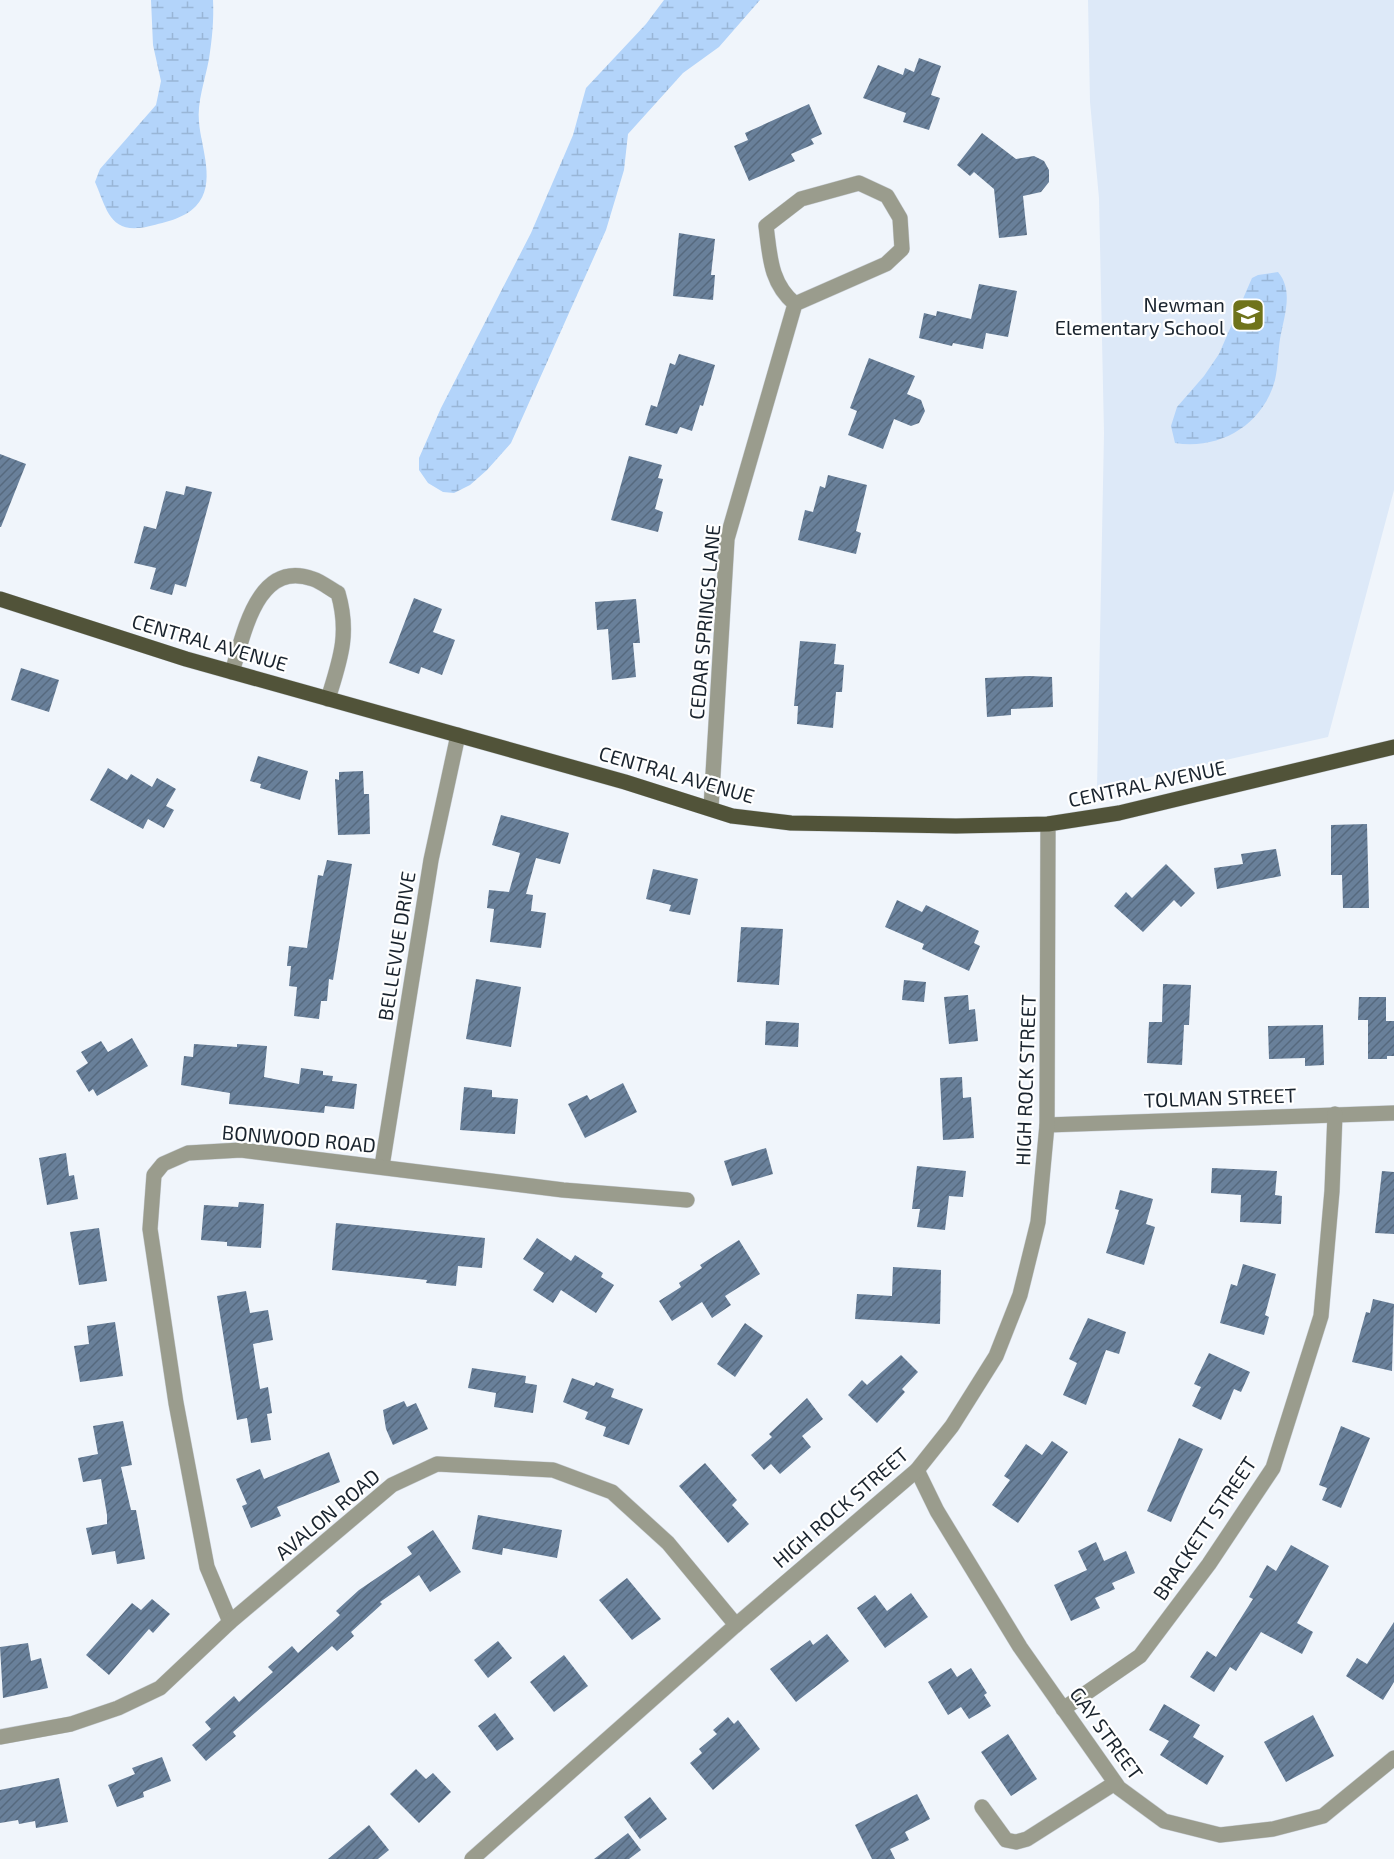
<svg xmlns="http://www.w3.org/2000/svg" width="1394" height="1859" viewBox="0 0 1394 1859" font-family="'Exo 2',sans-serif">
	<defs>
		<pattern id="wetland-marsh" width="20" height="14" patternUnits="userSpaceOnUse" patternTransform="scale(1.5)"><rect width="20" height="14" fill="#b3d4fa"/><path d="M1 5h8M5 5V1M11 12h8M15 12V8" fill="none" stroke="#99b6d7"/></pattern>
		<pattern id="building-hatch" width="6" height="6" patternUnits="userSpaceOnUse" patternTransform="scale(1.5)"><rect width="6" height="6" fill="#69809a"/><path d="M-1 1l2-2M0 6l6-6M5 7l2-2" fill="none" stroke="#56697e"/></pattern>
	</defs>
	<rect width="100%" height="100%" fill="#f0f5fb"/>
	<!-- built -->
	<path fill="#dde9f8" d="M1088,0H1394V490L1328,737L1097,789L1104,433L1099,198L1090,102Z"/>
	<!-- wetland -->
	<g fill="url(#wetland-marsh)">
		<path d="M151,0H213C214,20 212,40 209,59C205,80 197,102 199,122C201,148 217,184 196,206C184,219 162,223 146,227C109,234 107,209 95,182L100,169L156,105L161,81L153,45Z"/>
		<path d="M664,0H760L719,47L683,73L628,134L624,170L606,230L511,443L487,470L470,485L454,493L443,492L428,483L419,470V458L441,408L531,233L573,135L586,88L646,24Z"/>
		<path d="M1278,272C1294,291 1284,316 1280,339C1278,352 1278,367 1275,380C1263,425 1220,450 1175,443L1171,426L1177,407L1204,376L1219,354L1252,278L1258,275Z"/>
	</g>
	<!-- building -->
	<g fill="url(#building-hatch)">
		<path d="M919,58L941,66L931,95L940,98L929,130L903,122L906,113L863,98L878,65L903,75L905,68L914,72Z"/>
		<path d="M809,104L822,134L811,139L814,144L791,154L795,161L749,181L734,146L748,140L745,133Z"/>
		<path d="M982,133L1016,159L1034,156L1044,161L1049,170V182L1041,192L1023,196L1027,235L999,238L994,189L974,172L970,176L957,165Z"/>
		<path d="M679,233L715,239L711,275H715L713,300L673,296Z"/>
		<path d="M979,284L1017,291L1008,337L986,333L983,349L953,343L952,346L919,338L924,313L936,316L937,311L971,319Z"/>
		<path d="M679,354L715,365L703,406L700,405L692,431L680,427L677,434L645,425L651,405L657,407L670,363L675,365Z"/>
		<path d="M869,358L915,376L907,394L921,400L925,411L919,423L911,426L894,419L883,449L848,435L857,411L850,408Z"/>
		<path d="M0,454L26,464L1,527H0Z"/>
		<path d="M629,456L662,465L658,478L663,479L655,509L663,512L658,532L611,520Z"/>
		<path d="M828,475L867,485L856,531L861,533L856,554L798,540L805,510L813,512L820,486L825,488Z"/>
		<path d="M186,486L212,492L186,587L175,584L172,595L150,589L156,568L134,563L144,526L156,529L166,491L184,495Z"/>
		<path d="M414,598L442,609L433,632L455,640L442,675L421,667L419,674L389,663Z"/>
		<path d="M636,599L640,643H633L636,677L612,680L608,629L597,630L595,602Z"/>
		<path d="M800,641L836,644L834,664L844,665L842,692H836L833,728L797,724L798,706H794Z"/>
		<path d="M21,668L59,680L49,712L11,700Z"/>
		<path d="M1030,676L1052,677L1053,707L1011,709V715L987,717L985,678Z"/>
		<path d="M258,756L308,771L300,800L260,788L261,784L250,781Z"/>
		<path d="M108,768L127,780L131,774L152,787L157,778L176,789L166,806L174,810L164,828L148,819L143,829L90,800Z"/>
		<path d="M363,771L364,794H369L370,834L338,835L335,779L339,780V772Z"/>
		<path d="M501,815L569,833L560,864L536,858L526,894L533,895L531,911L546,913L541,948L490,942L494,909L487,908L489,890L509,892L520,853L492,845Z"/>
		<path d="M1367,824L1369,908H1343L1342,875H1331V825Z"/>
		<path d="M1276,849L1281,876L1217,889L1214,868L1243,864L1241,854Z"/>
		<path d="M327,860L352,864L333,980L329,979L327,1001H321L319,1019L294,1016L297,987L289,986L291,966H287L289,946L307,948L318,875L323,876Z"/>
		<path d="M1166,864L1195,893L1181,907L1174,900L1143,932L1114,906L1126,892L1132,898Z"/>
		<path d="M653,869L698,879L690,915L669,911L671,905L646,899Z"/>
		<path d="M897,900L922,912L926,905L979,931L974,943L980,946L969,971L922,949L924,944L885,927Z"/>
		<path d="M741,927L783,929L779,985L737,982Z"/>
		<path d="M476,979L521,987L511,1047L466,1039Z"/>
		<path d="M904,980L926,982L924,1002L902,1000Z"/>
		<path d="M1163,984L1191,985L1189,1025H1184L1182,1065L1147,1063L1149,1022H1162Z"/>
		<path d="M968,995L969,1010L975,1009L978,1041L949,1044L944,997Z"/>
		<path d="M1359,997H1386V1021H1394V1056H1387V1059H1368V1020H1358Z"/>
		<path d="M766,1021L799,1023L798,1047L765,1045Z"/>
		<path d="M1323,1025L1324,1065L1305,1066V1058L1269,1059L1268,1026Z"/>
		<path d="M132,1038L148,1066L97,1096L93,1089L89,1092L76,1071L88,1063L81,1052L101,1041L108,1052Z"/>
		<path d="M194,1044L237,1047V1044L267,1046L264,1077L299,1084L301,1068L323,1071V1075L333,1076L332,1081L357,1084L354,1109L325,1106L324,1113L229,1104L230,1093L181,1085L184,1056L193,1057Z"/>
		<path d="M962,1077L963,1098L971,1097L974,1138L943,1140L940,1078Z"/>
		<path d="M623,1083L637,1112L585,1138L568,1104L587,1095L590,1100Z"/>
		<path d="M464,1087L492,1090V1097L518,1099L515,1134L460,1130Z"/>
		<path d="M766,1148L773,1174L732,1186L724,1161Z"/>
		<path d="M66,1153L69,1176L74,1175L78,1199L47,1205L39,1158Z"/>
		<path d="M917,1166L966,1171L963,1197L949,1196L945,1230L917,1227L920,1209H912Z"/>
		<path d="M1212,1168L1277,1171L1275,1195L1282,1196L1281,1224L1240,1222L1241,1195L1211,1193Z"/>
		<path d="M1382,1171L1394,1172V1234L1375,1233Z"/>
		<path d="M1120,1190L1153,1199L1146,1224L1155,1227L1144,1265L1106,1253L1119,1210L1115,1209Z"/>
		<path d="M239,1202L264,1204L261,1248L227,1246V1242L201,1240L204,1205L238,1207Z"/>
		<path d="M336,1223L485,1238L482,1268L458,1266L456,1286L426,1283L427,1280L332,1270Z"/>
		<path d="M99,1228L107,1281L79,1285L70,1232Z"/>
		<path d="M537,1238L571,1261L575,1255L603,1273L601,1277L614,1285L596,1313L561,1290L553,1303L533,1290L544,1273L523,1259Z"/>
		<path d="M739,1240L760,1274L725,1296L731,1305L712,1318L702,1302L672,1321L659,1301L681,1287L679,1283L702,1268L700,1265Z"/>
		<path d="M1243,1264L1276,1274L1265,1315L1269,1317L1264,1335L1220,1323L1231,1284L1237,1286Z"/>
		<path d="M893,1267L941,1270L940,1324L855,1319L857,1294L892,1296Z"/>
		<path d="M246,1291L250,1313L268,1310L273,1340L253,1344L260,1389L268,1387L272,1413L267,1414L271,1440L251,1443L247,1418L237,1420L217,1296Z"/>
		<path d="M1373,1299L1394,1304L1392,1371L1352,1362L1366,1312L1370,1313Z"/>
		<path d="M1088,1318L1126,1332L1119,1354L1106,1350L1086,1405L1063,1395L1077,1363L1069,1359Z"/>
		<path d="M115,1322L123,1376L80,1382L74,1346L89,1344L87,1326Z"/>
		<path d="M745,1323L763,1336L735,1377L717,1364Z"/>
		<path d="M1209,1353L1250,1372L1241,1392L1234,1389L1221,1420L1192,1406L1201,1387L1194,1384Z"/>
		<path d="M901,1355L918,1372L902,1389L905,1392L877,1423L848,1395L862,1380L867,1385Z"/>
		<path d="M472,1368L526,1376L525,1383L537,1385L533,1413L494,1407L496,1393L468,1388Z"/>
		<path d="M572,1378L594,1386L596,1382L614,1389L611,1397L643,1409L629,1445L603,1436L606,1427L585,1419L588,1412L563,1402Z"/>
		<path d="M807,1398L823,1419L802,1436L811,1447L780,1474L771,1464L764,1470L751,1455L772,1437L769,1434Z"/>
		<path d="M404,1401L407,1407L416,1403L428,1429L393,1445L386,1429L383,1410Z"/>
		<path d="M123,1421L132,1465L121,1467L131,1510H136L145,1559L117,1564L115,1551L92,1555L86,1528L107,1524V1515L101,1479L83,1482L78,1458L98,1454L93,1426Z"/>
		<path d="M1341,1426L1370,1438L1341,1508L1322,1500L1327,1488L1319,1485Z"/>
		<path d="M1179,1438L1203,1449L1171,1522L1147,1511Z"/>
		<path d="M1052,1441L1068,1452L1018,1523L992,1505L1010,1480L1004,1476L1026,1444L1042,1455Z"/>
		<path d="M329,1452L340,1482L277,1507L281,1516L251,1528L242,1506L247,1504L236,1479L260,1469L264,1479Z"/>
		<path d="M705,1463L737,1500L732,1505L749,1524L728,1543L679,1486Z"/>
		<path d="M478,1515L562,1530L557,1558L503,1548L502,1555L472,1549Z"/>
		<path d="M433,1530L461,1572L430,1592L419,1575L380,1602L382,1604L351,1632L354,1636L337,1651L332,1646L233,1732L236,1736L206,1761L192,1745L211,1729L205,1722L234,1696L239,1702L273,1672L268,1667L292,1646L298,1653L340,1615L336,1611L359,1590L412,1554L407,1547Z"/>
		<path d="M1096,1542L1104,1561L1126,1551L1135,1573L1112,1583L1115,1589L1095,1598L1100,1608L1071,1621L1054,1585L1087,1570L1078,1551Z"/>
		<path d="M1291,1545L1329,1566L1297,1623L1313,1632L1302,1654L1261,1632L1236,1671L1230,1667L1214,1692L1190,1677L1207,1651L1216,1657L1253,1599L1249,1597L1267,1565L1276,1571Z"/>
		<path d="M627,1578L661,1619L632,1640L599,1600Z"/>
		<path d="M911,1593L928,1617L885,1648L857,1608L875,1595L887,1611Z"/>
		<path d="M152,1599L170,1614L153,1633L149,1629L109,1675L86,1655L132,1603L141,1610Z"/>
		<path d="M1394,1622V1682L1383,1700L1346,1676L1357,1658L1367,1664Z"/>
		<path d="M827,1634L849,1661L796,1702L770,1669L810,1640L813,1645Z"/>
		<path d="M498,1641L512,1658L488,1678L474,1660Z"/>
		<path d="M28,1643L31,1661L41,1658L48,1688L3,1698L0,1647Z"/>
		<path d="M564,1655L588,1686L554,1712L530,1682Z"/>
		<path d="M951,1668L957,1677L971,1668L987,1693L984,1695L991,1706L969,1719L961,1707L948,1715L928,1682Z"/>
		<path d="M1164,1704L1200,1725L1193,1737L1224,1756L1207,1785L1160,1755L1169,1741L1149,1730Z"/>
		<path d="M495,1713L514,1739L497,1751L478,1726Z"/>
		<path d="M1313,1715L1334,1756L1286,1782L1264,1742Z"/>
		<path d="M728,1717L734,1724L738,1720L760,1749L713,1790L690,1763L702,1753L699,1749L717,1734L713,1730Z"/>
		<path d="M1008,1734L1037,1779L1011,1796L981,1752Z"/>
		<path d="M162,1757L171,1781L143,1792L144,1797L117,1807L108,1785L135,1774L132,1768Z"/>
		<path d="M416,1769L426,1779L433,1773L451,1792L419,1823L390,1794Z"/>
		<path d="M59,1778L68,1822L36,1828L35,1821L19,1824L18,1820L0,1823V1790Z"/>
		<path d="M917,1794L930,1819L905,1832L909,1840L890,1849L895,1859H872L855,1825Z"/>
		<path d="M650,1797L667,1819L640,1839L624,1817Z"/>
		<path d="M369,1825L389,1850L378,1859H328Z"/>
		<path d="M628,1833L641,1850L629,1859H594Z"/>
	</g>
	<g fill="none" stroke-linecap="round" stroke-linejoin="round">
		<defs>
			<g id="minor">
				<path d="M232,672C244,634 257,559 313,579C322,582 330,589 338,593C350,634 340,660 328,699"/>
				<path d="M711,808L727,539L795,304C770,283 770,256 766,226L801,199L859,183L887,196L900,218L902,249L886,264L795,304"/>
				<path d="M1047,1125L1394,1113"/>
				<path d="M382,1166L431,860L458,735"/>
				<path d="M917,1470L937,1511L1020,1647L1119,1788L1164,1821L1220,1835L1273,1829L1323,1816L1394,1758"/>
				<path d="M230,1622L207,1567L176,1403L150,1229L154,1175L163,1164L188,1153L241,1150L563,1190L687,1200"/>
				<path d="M1063,1709L1140,1656L1209,1564L1273,1468L1321,1316L1332,1191L1335,1114"/>
				<path d="M0,1737L71,1724L118,1708L160,1688L230,1622L392,1485L437,1464L553,1470L612,1492L668,1543L736,1625"/>
				<path d="M982,1807L1006,1840L1016,1842L1027,1839L1115,1783"/>
				<path d="M472,1859L736,1625L917,1470L952,1426L996,1356L1020,1295L1038,1222L1047,1125L1048,824"/>
			</g>
			<path id="major" d="M0,599L186,659L625,782L732,816L791,823L956,826L1048,824L1119,813L1394,747"/>
		</defs>
		<!-- minor casing -->
		<use href="#minor" stroke="#c9cfd6" stroke-width="16"/>
		<!-- major casing -->
		<use href="#major" stroke="#c9cfd6" stroke-width="16"/>
		<!-- minor -->
		<use href="#minor" stroke="#9a9c8d" stroke-width="15"/>
		<!-- major -->
		<use href="#major" stroke="#515339" stroke-width="15"/>
	</g>
	<!-- icons -->
	<defs>
		<symbol id="school-square" viewBox="-11 -11 22 22"><rect x="-9" y="-9" width="18" height="18" rx="4" fill="#6f731a" stroke="#fff"/><path d="M0-5L7-2L0 1L-7-2ZM-4 1L0 2.5L4 1V4Q0 6-4 4Z" fill="#fff"/></symbol>
	</defs>
	<g fill-rule="evenodd">
		<use href="#school-square" x="1229" y="296" width="38" height="38"/>
	</g>
	<g text-anchor="middle" dominant-baseline="central" stroke-width="4.5" stroke-linejoin="round" paint-order="stroke">
		<!-- poi labels -->
		<g font-size="20" fill="#1a242e" stroke="#fff" text-anchor="end">
			<text x="1225" y="304">Newman<tspan x="1225" dy="23">Elementary School</tspan></text>
		</g>
		<!-- street labels -->
		<g font-size="20" fill="#1a242e" stroke="#fff">
			<text transform="translate(704 622) rotate(-85)">CEDAR SPRINGS LANE</text>
			<text transform="translate(210 642) rotate(16)">CENTRAL AVENUE</text>
			<text transform="translate(677 774) rotate(16)">CENTRAL AVENUE</text>
			<text transform="translate(1147 783) rotate(-12)">CENTRAL AVENUE</text>
			<text transform="translate(396 946) rotate(-81)">BELLEVUE DRIVE</text>
			<text transform="translate(1025 1080) rotate(-88)">HIGH ROCK STREET</text>
			<text transform="translate(1220 1097) rotate(-2)">TOLMAN STREET</text>
			<text transform="translate(299 1138) rotate(5)">BONWOOD ROAD</text>
			<text transform="translate(840 1507) rotate(-41)">HIGH ROCK STREET</text>
			<text transform="translate(327 1514) rotate(-40)">AVALON ROAD</text>
			<text transform="translate(1204 1528) rotate(-56)">BRACKETT STREET</text>
			<text transform="translate(1107 1733) rotate(54)">GAY STREET</text>
		</g>
	</g>
</svg>
